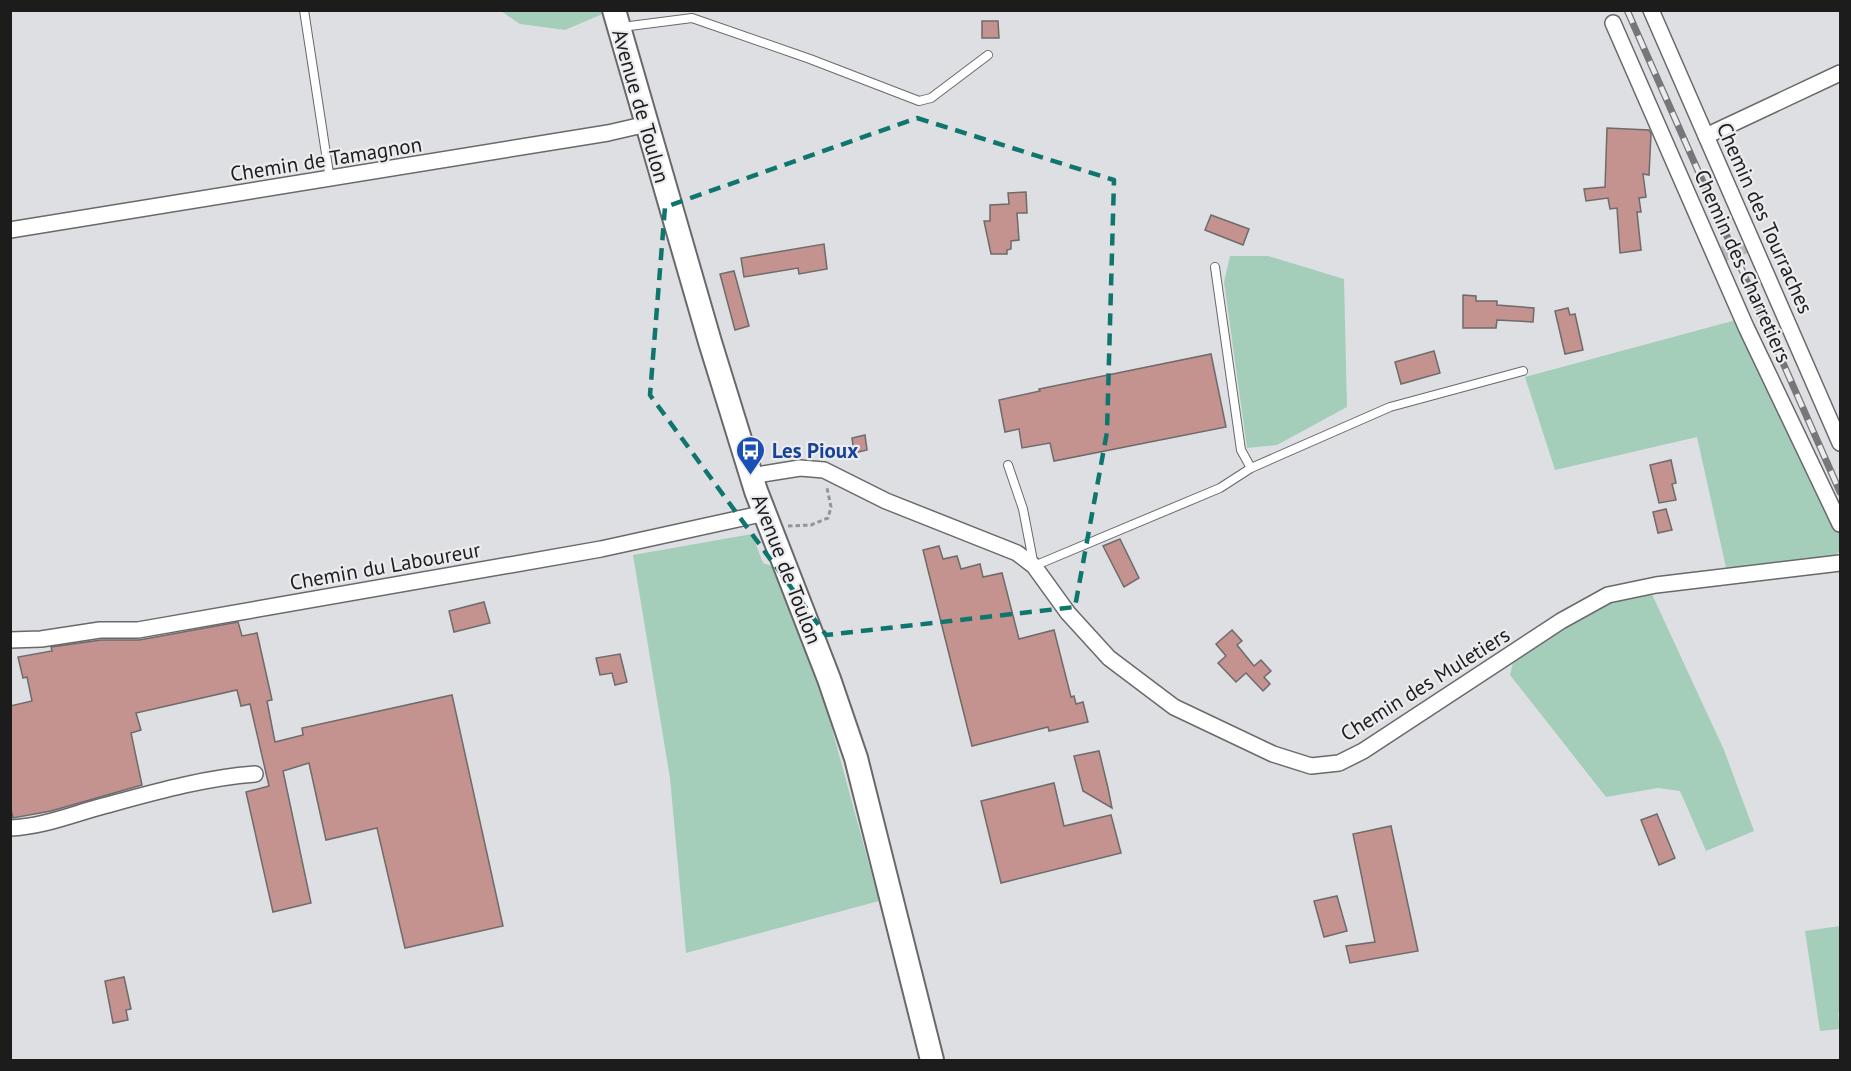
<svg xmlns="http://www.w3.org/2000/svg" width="1851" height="1071" viewBox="0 0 1851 1071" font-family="'PT Sans',sans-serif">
	<rect width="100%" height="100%" fill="#dedfe2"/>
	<!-- green -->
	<g fill="#a5ceba">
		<path d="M604,10L605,13L565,30L520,24L501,11Z"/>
		<path d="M1230,256H1268L1344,279L1347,407L1277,445L1247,448L1224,282Z"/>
		<path d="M1736,320L1840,533V551L1830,559L1727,572L1697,437L1555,470L1525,377Z"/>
		<path d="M752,534L763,563L775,567L829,718L879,901L686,953L670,778L633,555Z"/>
		<path d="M1650,590L1724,750L1754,831L1706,851L1680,791L1658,788L1606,797L1510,675L1514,658L1617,600Z"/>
		<path d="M1840,926V1012L1838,1013L1840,1029L1820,1031L1805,931Z"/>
	</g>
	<!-- building -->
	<g fill="#c4928f" stroke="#6e6b6b" stroke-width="1.5">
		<path d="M982,21H998L999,38H982Z"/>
		<path d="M1607,128L1649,130L1651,134L1649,175L1643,174L1646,197L1639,198L1641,212H1637L1641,250L1620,253L1617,208L1610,209L1608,198L1586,201L1584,189L1605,187Z"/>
		<path d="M1026,192L1027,213H1017L1019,240L1011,241V249L1007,250V254H991L984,221H990V205L1009,204L1008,193Z"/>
		<path d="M1211,215L1249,229L1243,245L1205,230Z"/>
		<path d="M824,244L827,269L799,274L798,268L744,277L741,258Z"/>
		<path d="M734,271L749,326L735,330L720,274Z"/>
		<path d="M1463,295L1476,296V301H1497V305L1534,308L1533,322L1497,320L1496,328H1463Z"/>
		<path d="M1568,308L1570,315L1575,314L1583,350L1565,354L1555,311Z"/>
		<path d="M1434,351L1440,373L1401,384L1395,362Z"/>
		<path d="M1211,354L1226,427L1054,461L1050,443L1022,448L1019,429L1005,432L999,400L1040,391L1039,389Z"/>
		<path d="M865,435L867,450L854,453L852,438Z"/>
		<path d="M1671,460L1676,483L1672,484L1676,500L1659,503L1650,465Z"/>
		<path d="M1666,509L1672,530L1658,533L1653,512Z"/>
		<path d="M1120,539L1139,578L1124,587L1103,546Z"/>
		<path d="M939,546L943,559L957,556L961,569L980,564L983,577L1002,573L1019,639L1054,630L1071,697L1074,696L1076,704L1083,702L1088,722L1049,731L1048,727L972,746L923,550Z"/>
		<path d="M484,602L490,623L454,632L449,611Z"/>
		<path d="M238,622L242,636L257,633L272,700L267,701L275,742L303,735L302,728L452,695L503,926L405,948L377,828L326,840L309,763L283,771L311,903L273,912L246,792L269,786L250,704L241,706L237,690L136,713L141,730L131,733L142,785L51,811L13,818L10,805V706L32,701L27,677L23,678L18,657L52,651L51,647L101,640H139Z"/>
		<path d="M1232,630L1242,641L1237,645L1254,666L1261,660L1271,671L1264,677L1270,684L1263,691L1246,673L1236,682L1218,663L1226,656L1216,644Z"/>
		<path d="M620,654L627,682L615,685L612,673L600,675L596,658Z"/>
		<path d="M1099,751L1108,788L1112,808L1083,791L1074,756Z"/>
		<path d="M1054,783L1064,826L1111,815L1121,853L1001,883L981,801Z"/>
		<path d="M1657,814L1675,858L1659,865L1641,820Z"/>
		<path d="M1391,826L1418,951L1350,963L1346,946L1375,942L1353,834Z"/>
		<path d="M1337,896L1347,931L1324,937L1314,901Z"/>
		<path d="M124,977L131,1009L126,1010L128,1020L113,1023L105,981Z"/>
	</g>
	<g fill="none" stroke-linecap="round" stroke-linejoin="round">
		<!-- street-tunnel -->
		<path stroke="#b7b8bb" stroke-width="15" stroke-dasharray="15 8" stroke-linecap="butt" d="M1715,257L1754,243"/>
		<defs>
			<g id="lane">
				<path d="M304,10L330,180"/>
				<path d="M622,27L692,18L810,59L919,101L931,98L988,55"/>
				<path d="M1215,267L1241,450L1251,468"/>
				<path d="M1008,465L1023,509L1034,566L1220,488L1251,468L1390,407L1523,371"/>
			</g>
			<g id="street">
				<path d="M1651,10L1840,443"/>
				<path d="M1613,23L1746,327L1840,524"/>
				<path d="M1706,136L1840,73"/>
				<path d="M10,230L608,133L647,124"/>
				<path d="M751,476L800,468L824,470L886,501L1017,553L1034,566L1068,613L1109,658L1174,707L1273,754L1311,766L1339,763L1363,751L1561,621L1608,595L1656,585L1840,563"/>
				<path d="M10,640L41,639L100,630H138L601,549L765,513"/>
				<path d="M10,828C40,827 68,816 96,808C148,794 201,778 255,774"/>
			</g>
			<path id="secondary" d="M614,10L710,342L756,491L829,679L856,758L932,1060"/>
		</defs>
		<!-- lane casing -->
		<use href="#lane" stroke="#69696c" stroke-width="10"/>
		<!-- street casing -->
		<use href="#street" stroke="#69696c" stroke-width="18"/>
		<!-- secondary casing -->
		<use href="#secondary" stroke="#69696c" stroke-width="26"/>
		<!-- path -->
		<path stroke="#949597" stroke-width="3" stroke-dasharray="4.5 3" stroke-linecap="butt" d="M788,526L811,525L828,518L831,507L827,488"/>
		<!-- lane -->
		<use href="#lane" stroke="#fff" stroke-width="8"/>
		<!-- street -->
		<use href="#street" stroke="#fff" stroke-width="15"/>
		<!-- secondary -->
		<use href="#secondary" stroke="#fff" stroke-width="22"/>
		<defs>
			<path id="rail" d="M1627,10L1840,492"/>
		</defs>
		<!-- rail casing -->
		<use href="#rail" stroke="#777779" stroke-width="7"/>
		<!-- rail -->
		<use href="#rail" stroke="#ececef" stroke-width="4.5" stroke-dasharray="14" stroke-linecap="butt"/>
	</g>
	<!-- marked area -->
	<path fill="none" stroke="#0f766e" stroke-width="4.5" stroke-dasharray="12 8" stroke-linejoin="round" d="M917,118L1114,180L1107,432L1075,607L826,635L650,395L665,207Z"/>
	<!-- icons -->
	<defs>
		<symbol id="bus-pin" viewBox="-11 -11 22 30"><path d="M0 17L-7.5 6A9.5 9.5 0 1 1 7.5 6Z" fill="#1a4fb4" stroke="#ececef"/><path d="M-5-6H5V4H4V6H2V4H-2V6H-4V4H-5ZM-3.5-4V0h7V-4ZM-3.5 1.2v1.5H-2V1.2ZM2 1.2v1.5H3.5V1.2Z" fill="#fff"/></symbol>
	</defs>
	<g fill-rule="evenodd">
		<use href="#bus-pin" x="734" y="434" width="33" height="45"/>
	</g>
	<g text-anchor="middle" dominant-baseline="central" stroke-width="4.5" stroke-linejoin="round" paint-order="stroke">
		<!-- street labels -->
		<g font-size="21" fill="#1c1c1d" stroke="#ececef">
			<text transform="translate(641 106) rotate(74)">Avenue de Toulon</text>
			<text transform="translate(326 159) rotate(-9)">Chemin de Tamagnon</text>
			<text transform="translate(1765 218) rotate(66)">Chemin des Tourraches</text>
			<text transform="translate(1743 266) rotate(66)">Chemin des Charretiers</text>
			<text transform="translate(385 566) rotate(-10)">Chemin du Laboureur</text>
			<text transform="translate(787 569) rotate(69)">Avenue de Toulon</text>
			<text transform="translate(1425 684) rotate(-32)">Chemin des Muletiers</text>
		</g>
		<!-- transit labels -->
		<g font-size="21" font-weight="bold" fill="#164399" stroke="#ececef" text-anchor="start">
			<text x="772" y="450">Les Pioux</text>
		</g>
	</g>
	<!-- border -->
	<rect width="1851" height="1071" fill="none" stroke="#1c1c1d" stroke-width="24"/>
</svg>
